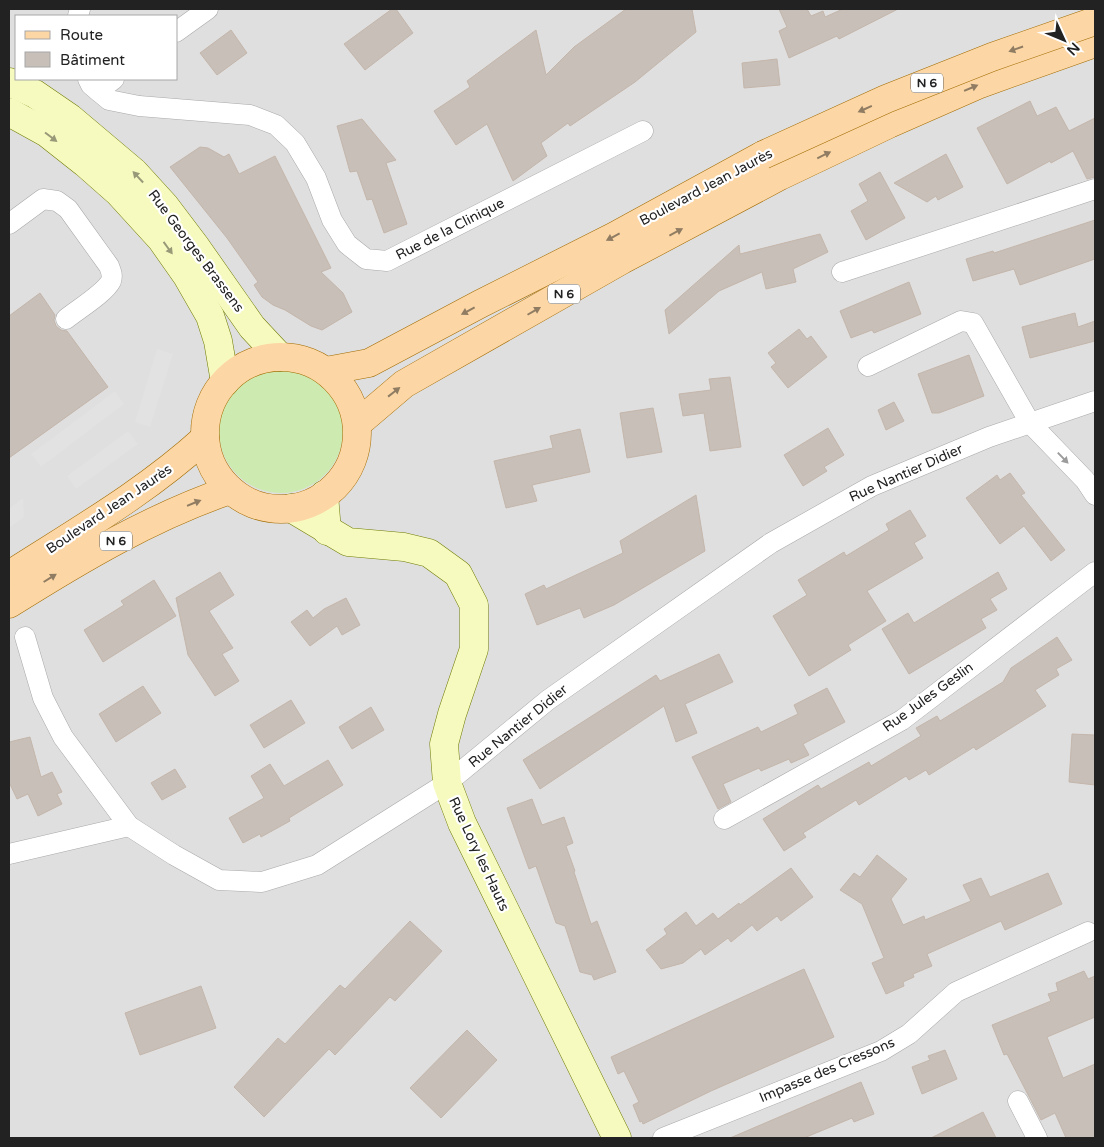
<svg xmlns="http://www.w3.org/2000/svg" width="1104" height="1147" viewBox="0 0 1104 1147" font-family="'Varela Round',sans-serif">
	<rect width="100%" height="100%" fill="#f2efe9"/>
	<!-- residential -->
	<path fill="#e0dfdf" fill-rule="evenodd" d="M9,9H1095V1138H9ZM16,16H176V79H16Z"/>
	<!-- grass -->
	<circle fill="#cdebb0" cx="281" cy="431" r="62"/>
	<!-- parking -->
	<g fill="#e2e2e2">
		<path d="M157,349L173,354L150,427L135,422Z"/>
		<path d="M115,391L124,404L41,467L31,454Z"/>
		<path d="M128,431L138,444L76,489L67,476Z"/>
		<path d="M23,498L24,517L9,528V509Z"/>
	</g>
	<!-- building -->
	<g fill="#c7bfb8" stroke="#c4b6ab">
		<path d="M392,9H396L413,33L365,70L344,44Z"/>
		<path d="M626,9H692L696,32L635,82L570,126L568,123L541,143L547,156L513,181L487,124L456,145L434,111L470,87L467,81L536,30L546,75L574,47Z"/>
		<path d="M779,9H807L811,16L823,11L825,17L843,9H898L839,39L837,36L789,58L779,31L787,27Z"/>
		<path d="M231,30L247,53L217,75L200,53Z"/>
		<path d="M777,59L780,85L744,88L742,63Z"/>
		<path d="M1030,101L1037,116L1056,107L1069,131L1095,118V177L1087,179L1073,151L1051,163L1050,161L1007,184L977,128Z"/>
		<path d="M362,119L396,160L386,163L407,224L384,233L372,199L367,200L357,171L350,172L337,126Z"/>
		<path d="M200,147L208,148L224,157L229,154L239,174L275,156L331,268L321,272L343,293L352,312L322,330L311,326L285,310L273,305L262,297L254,285L258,282L227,238L170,167Z"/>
		<path d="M946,154L963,187L938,200L936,196L927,202L894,183Z"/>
		<path d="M880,172L905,218L866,240L851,211L868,201L859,184Z"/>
		<path d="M1095,220V259L1020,285L1014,269L973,281L966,259L993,251L994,253Z"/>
		<path d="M820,234L828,252L793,269L796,282L766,289L762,272L719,291L669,334L665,310L739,245L740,254Z"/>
		<path d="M909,282L921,314L874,333L872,330L851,338L840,311Z"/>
		<path d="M40,293L55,315L54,320L56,326L61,330L67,331L108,387L9,458V316Z"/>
		<path d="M1075,313L1078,327L1095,321V341L1030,358L1022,327Z"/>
		<path d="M799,329L807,339L811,336L827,357L788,388L771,367L776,363L768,353Z"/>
		<path d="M969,355L984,396L939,413H932L918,374Z"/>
		<path d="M730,377L741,447L710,451L704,413L683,416L679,394L711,390L709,379Z"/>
		<path d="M894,402L904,421L886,430L878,410Z"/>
		<path d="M653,408L662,452L627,458L620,413Z"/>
		<path d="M828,428L844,455L824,467L827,471L803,486L784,455Z"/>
		<path d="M580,429L590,472L532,485L537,501L506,508L494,461L553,448L550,436Z"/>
		<path d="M1010,473L1025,493L1021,495L1065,550L1051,561L1024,526L1000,544L966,498L997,475L1000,480Z"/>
		<path d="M696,495L705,551L614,605L593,614L584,618L580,608L537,625L525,594L544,585L546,589L623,553L620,541Z"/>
		<path d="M910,510L926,536L914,543L923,558L867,591L886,621L848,645L851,650L809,676L773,616L807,595L798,580L844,552L846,556L889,530L886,524Z"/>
		<path d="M220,572L234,595L209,611L233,648L222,654L239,681L215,696L188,655L176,598Z"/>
		<path d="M998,572L1007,589L990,599L997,610L981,619L986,628L909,674L882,629L908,613L914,623Z"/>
		<path d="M154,580L176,616L103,662L84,630L124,605L121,601Z"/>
		<path d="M346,598L360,625L342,635L337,626L310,646L291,622L307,610L313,618L324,609Z"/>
		<path d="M1057,637L1072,660L1056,669L1059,675L1035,690L1046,706L976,750L974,747L929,775L926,770L909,780L906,776L859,805L856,800L803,833L806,837L784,851L763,819L818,785L821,789L869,762L871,766L921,736L916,728L937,716L940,721L1003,682L1011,668Z"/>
		<path d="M719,654L733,682L685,704L697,733L676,742L664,706L540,789L523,760L656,675L660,681Z"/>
		<path d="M143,686L161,713L116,742L99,714Z"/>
		<path d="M827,688L845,722L803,744L809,755L791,763L789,759L761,771L759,768L723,784L731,802L718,809L692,757L758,727L761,732L798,714L794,705Z"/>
		<path d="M291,700L305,723L264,748L250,725Z"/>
		<path d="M371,707L384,730L352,749L339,727Z"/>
		<path d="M1072,734L1095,735V785L1069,782Z"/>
		<path d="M30,737L41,777L52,772L62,792L57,794L62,804L38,816L28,794L17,799L9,782V742Z"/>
		<path d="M328,760L343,785L289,818L290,821L261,837L260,834L243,843L229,818L264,798L251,776L270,764L284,786Z"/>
		<path d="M175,769L186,787L162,800L151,783Z"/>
		<path d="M532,799L542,825L564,817L573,843L566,846L575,871L574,872L591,924L597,921L616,972L594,980L592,975L580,972L565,926L556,923L536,866L529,869L507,808Z"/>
		<path d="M877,855L907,879L891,899L903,925L924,916L925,920L971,901L963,885L981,878L990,897L1048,873L1062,904L1005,930L1001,921L927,954L932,966L913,974L914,977L903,982L904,986L886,994L872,963L884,958L862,904L840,890L854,873L860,877Z"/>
		<path d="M791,868L813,897L781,921L777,916L757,931L752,925L731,942L728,938L705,955L701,949L683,963L661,969L646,950L667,934L664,929L686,912L696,926L713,913L718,919L739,903L740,905Z"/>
		<path d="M410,921L442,951L395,1001L390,997L335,1055L329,1049L264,1117L234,1087L278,1038L285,1044L340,985L345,989Z"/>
		<path d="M804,969L834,1037L711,1091L643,1124L642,1121L640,1122L633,1105L639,1102L624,1071L618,1074L611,1057Z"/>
		<path d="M1084,971L1088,979L1095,976V1017L1047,1037L1063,1078L1095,1064V1138H1066L1055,1113L1041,1120L1007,1054L1004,1055L992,1025L1051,1001L1048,994L1058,991L1056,983Z"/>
		<path d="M201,986L216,1028L140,1055L125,1013Z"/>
		<path d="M467,1030L497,1060L441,1118L410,1088Z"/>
		<path d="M945,1050L957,1079L922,1094L912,1067L930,1060L928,1056Z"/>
		<path d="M861,1082L874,1114L854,1122L852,1118L804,1138H730Z"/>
		<path d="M983,1112L996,1138H931Z"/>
	</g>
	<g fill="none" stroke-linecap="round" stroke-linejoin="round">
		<defs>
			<g id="street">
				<path d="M78,16L80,9"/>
				<path d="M176,32L208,9"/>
				<path d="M88,79L91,85L109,100L139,106L250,115L276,125L295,143L316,178L332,220L347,244L366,259L387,261L643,131"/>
				<path d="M98,91L114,79"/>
				<path d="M9,224L43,199L57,201L68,209L109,266C111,271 113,275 111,281C105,293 77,310 66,319"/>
				<path d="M842,272L1095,189"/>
				<path d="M868,366L961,321L973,323L1030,423L1085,480L1095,495"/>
				<path d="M25,637L43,698L63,737L129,826L174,855L219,880L262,882L317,865L447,783L548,700L771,543L872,486L989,437L1095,401"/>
				<path d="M724,819L902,720L1095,572"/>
				<path d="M9,854L129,826"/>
				<path d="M1018,1101L1037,1138"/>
				<path d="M663,1138L881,1051L909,1034L956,992L1088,932"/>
			</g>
			<g id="secondary">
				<path d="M9,82L35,94L70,118L134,172L165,206L196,247L252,327L280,357"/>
				<path d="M9,112L47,133L85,163L119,193L161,239L187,276L210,316L218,341L225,382"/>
				<path d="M324,495L327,531"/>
				<path d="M291,508L348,542L404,547L429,553L458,574L474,605V649L452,714L444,744L447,783L462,823L617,1138"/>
			</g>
			<g id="primary">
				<circle cx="281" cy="433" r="76"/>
				<path d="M326,371L369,363L480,304L613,237L763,155"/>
				<path d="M357,424L404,384L622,260L780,176L889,124L980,84L1095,43"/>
				<path d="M9,575C76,532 146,492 205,438"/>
				<path d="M9,604C79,560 151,517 230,490"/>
			</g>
		</defs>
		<!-- street casing -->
		<use href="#street" stroke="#a9a9a9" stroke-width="21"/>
		<!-- secondary casing -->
		<use href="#secondary" stroke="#707d05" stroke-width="29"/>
		<!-- primary casing -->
		<use href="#primary" stroke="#a06b00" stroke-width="29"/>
		<!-- street -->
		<use href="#street" stroke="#fff" stroke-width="20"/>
		<!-- secondary -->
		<use href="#secondary" stroke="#f7fabf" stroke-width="28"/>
		<!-- primary -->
		<use href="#primary" stroke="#fcd6a4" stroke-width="28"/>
		<defs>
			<path id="primary-bridge" d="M763,155L886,99L992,57L1095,21"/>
		</defs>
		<!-- primary-bridge casing -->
		<use href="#primary-bridge" stroke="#a06b00" stroke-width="29" stroke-linecap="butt"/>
		<!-- primary-bridge -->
		<use href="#primary-bridge" stroke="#fcd6a4" stroke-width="28"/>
	</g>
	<!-- one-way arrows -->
	<defs><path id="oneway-solid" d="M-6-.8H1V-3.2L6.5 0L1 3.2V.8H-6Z" transform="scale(1.25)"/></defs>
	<g fill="#8f7c63">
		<use href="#oneway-solid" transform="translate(1016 49) rotate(161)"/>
		<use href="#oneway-solid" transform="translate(971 88) rotate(-23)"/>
		<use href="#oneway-solid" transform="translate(865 109) rotate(156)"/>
		<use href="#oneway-solid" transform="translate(824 155) rotate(-26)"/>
		<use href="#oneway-solid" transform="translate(676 232) rotate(-28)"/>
		<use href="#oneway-solid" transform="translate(613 237) rotate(152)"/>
		<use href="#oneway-solid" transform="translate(468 311) rotate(152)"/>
		<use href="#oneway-solid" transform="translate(534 311) rotate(-30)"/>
		<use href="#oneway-solid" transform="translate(394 392) rotate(-38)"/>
		<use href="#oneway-solid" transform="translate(194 503) rotate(-22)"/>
		<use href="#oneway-solid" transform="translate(50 578) rotate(-32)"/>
	</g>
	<g fill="#979978">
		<use href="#oneway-solid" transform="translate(51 137) rotate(37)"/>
		<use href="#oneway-solid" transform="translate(138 177) rotate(-133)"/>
		<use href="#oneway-solid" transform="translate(168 248) rotate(54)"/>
	</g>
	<use fill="#9c9c9c" href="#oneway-solid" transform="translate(1063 458) rotate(46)"/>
	<g text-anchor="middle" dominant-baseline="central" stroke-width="4.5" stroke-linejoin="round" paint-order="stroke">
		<!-- shield labels -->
		<g fill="#fff" stroke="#646464" stroke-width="1">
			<rect x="911" y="73.5" width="32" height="19" rx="4"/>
			<rect x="548" y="284.5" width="32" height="19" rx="4"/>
			<rect x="100" y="531.5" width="32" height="19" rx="4"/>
		</g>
		<g font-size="12" font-weight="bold" fill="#222">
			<text x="927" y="83">N 6</text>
			<text x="564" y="294">N 6</text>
			<text x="116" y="541">N 6</text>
		</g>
		<!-- street labels -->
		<g font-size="14" fill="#222" stroke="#fff">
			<text transform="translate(706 187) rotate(-28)">Boulevard Jean Jaurès</text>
			<text transform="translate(450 229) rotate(-27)">Rue de la Clinique</text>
			<text transform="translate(196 251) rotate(53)">Rue Georges Brassens</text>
			<text transform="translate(906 473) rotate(-24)">Rue Nantier Didier</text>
			<text transform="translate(109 509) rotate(-34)">Boulevard Jean Jaurès</text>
			<text transform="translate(928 697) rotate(-36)">Rue Jules Geslin</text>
			<text transform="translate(518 726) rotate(-39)">Rue Nantier Didier</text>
			<text transform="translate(479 854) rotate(65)">Rue Lory les Hauts</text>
			<text transform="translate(827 1070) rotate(-23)">Impasse des Cressons</text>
		</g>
	</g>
	<!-- border -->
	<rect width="1104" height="1147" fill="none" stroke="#222222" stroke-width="20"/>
	<!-- legend -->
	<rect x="15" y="15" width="162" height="65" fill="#ffffff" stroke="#a7a7a7"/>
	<rect x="25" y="31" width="25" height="8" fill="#fcd6a4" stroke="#a7a7a7"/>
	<text x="60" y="40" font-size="15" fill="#222222">Route</text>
	<rect x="25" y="52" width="25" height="15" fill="#c7bfb8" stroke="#a7a7a7"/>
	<text x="60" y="65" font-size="15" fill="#222222">Bâtiment</text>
	<!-- north arrow -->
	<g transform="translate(1064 40) rotate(134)" stroke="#ffffff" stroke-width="4" paint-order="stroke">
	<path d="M0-4L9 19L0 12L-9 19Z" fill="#222222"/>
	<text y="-8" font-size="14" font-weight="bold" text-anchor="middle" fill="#222222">N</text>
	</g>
</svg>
